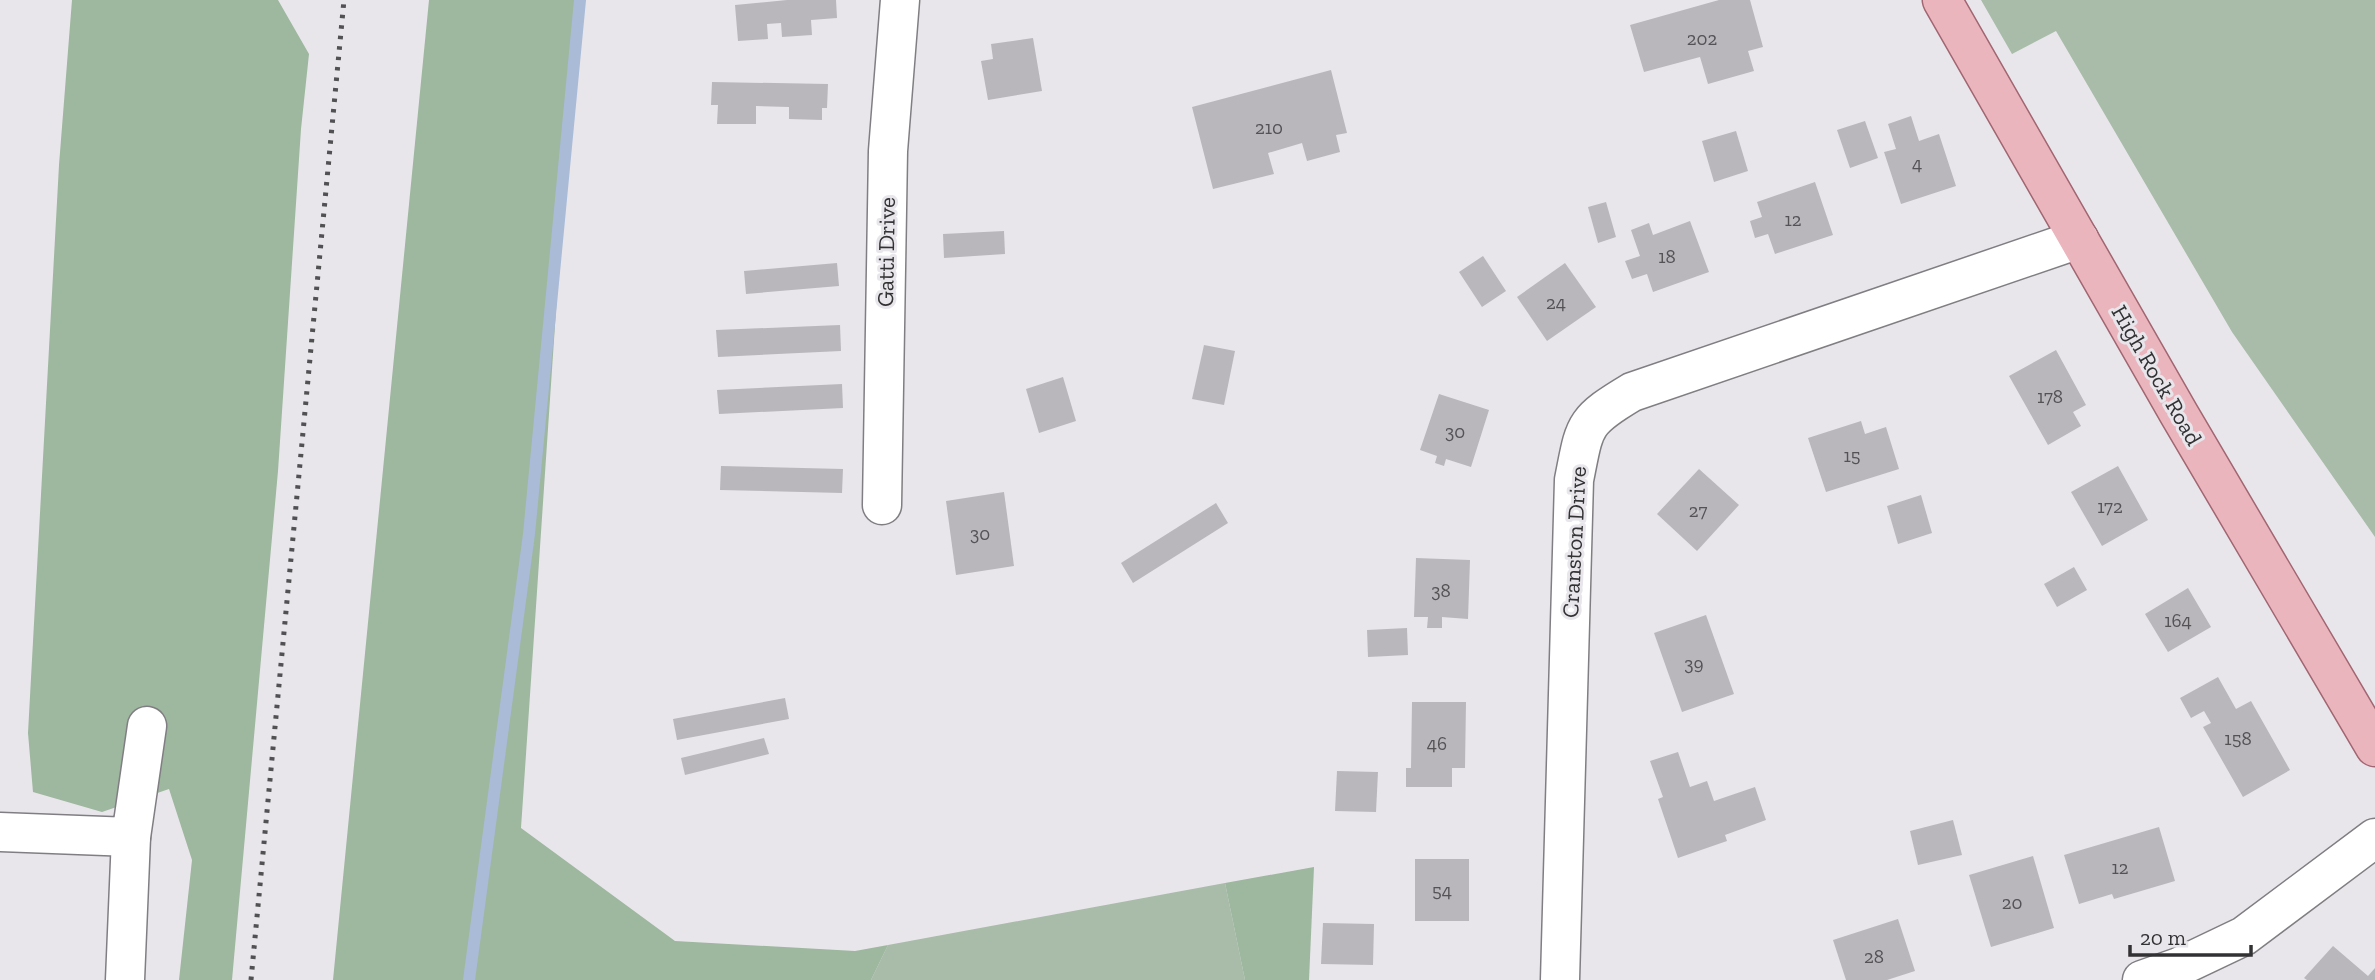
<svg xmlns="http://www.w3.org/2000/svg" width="2375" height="980" viewBox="0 0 2375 980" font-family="'Zilla Slab',serif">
	<rect width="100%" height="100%" fill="#e8e6eb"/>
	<!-- green -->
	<g fill="#a8bca9">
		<path d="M1981,0H2375V537L2232,332L2056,31L2012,54Z"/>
		<path d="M1225,883L1245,980H871L888,945Z"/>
	</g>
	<!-- forest -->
	<g fill="#9eb79f">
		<path d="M72,0H278L309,54L301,129L278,471L232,980H179L192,860L169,789L102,812L33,792L28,733L59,165Z"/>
		<path d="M429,0H577L521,828L675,941L855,951L888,945L871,980H333Z"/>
		<path d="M1314,867L1309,980H1245L1225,883Z"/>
	</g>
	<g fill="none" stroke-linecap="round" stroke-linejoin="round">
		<!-- stream -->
		<path stroke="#a9bbd6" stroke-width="12" d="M469,980L529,534L580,0"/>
	</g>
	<!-- building -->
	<g fill="#b9b7bc">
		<path d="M787,0H836L837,18L811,20L812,35L782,37L781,23L767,24L768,39L738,41L735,5Z"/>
		<path d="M1719,0H1750L1763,47L1748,51L1754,71L1708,84L1700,57L1644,72L1630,25Z"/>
		<path d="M1033,38L1042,91L988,100L981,61L993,59L991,44Z"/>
		<path d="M1331,70L1347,133L1336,135L1340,152L1307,161L1302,143L1268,153L1274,174L1213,189L1192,107Z"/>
		<path d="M712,82L828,84L827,108H822V120L789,119V107L756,106V124H717L718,105H711Z"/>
		<path d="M1911,116L1919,141L1939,134L1956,186L1901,204L1884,152L1896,149L1888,124Z"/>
		<path d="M1865,121L1878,158L1850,168L1837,130Z"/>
		<path d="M1736,131L1748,171L1714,182L1702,141Z"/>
		<path d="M1815,182L1833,235L1775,254L1768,234L1755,238L1750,221L1762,217L1757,202Z"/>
		<path d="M1606,202L1616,237L1598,243L1588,207Z"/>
		<path d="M1690,221L1709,272L1653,292L1647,274L1632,279L1625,261L1640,256L1631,230L1649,223L1653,235Z"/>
		<path d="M1004,231L1005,254L944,258L943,234Z"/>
		<path d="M1483,256L1506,291L1482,307L1459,272Z"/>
		<path d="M837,263L839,286L746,294L744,271Z"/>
		<path d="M1565,263L1596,307L1547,341L1517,297Z"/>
		<path d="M840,325L841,351L718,357L716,330Z"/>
		<path d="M1204,345L1235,351L1224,405L1192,399Z"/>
		<path d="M2056,350L2086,405L2073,412L2081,426L2048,445L2009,376Z"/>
		<path d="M1063,377L1076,421L1039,433L1026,389Z"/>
		<path d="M842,384L843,408L719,414L717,390Z"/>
		<path d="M1439,394L1489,410L1471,467L1446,459L1444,466L1435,463L1437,456L1420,450Z"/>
		<path d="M1861,421L1865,434L1886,427L1899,469L1826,492L1808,438Z"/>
		<path d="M721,466L843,469L842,493L720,490Z"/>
		<path d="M2118,466L2148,520L2102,546L2071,492Z"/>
		<path d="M1699,469L1739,505L1697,551L1657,514Z"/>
		<path d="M1004,492L1014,566L956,575L946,501Z"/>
		<path d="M1921,495L1932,533L1898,544L1887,506Z"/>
		<path d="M1216,503L1228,523L1133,583L1121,563Z"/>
		<path d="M1416,558L1470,560L1468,619L1442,617V628H1427L1428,617H1414Z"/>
		<path d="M2074,567L2087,590L2057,607L2044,584Z"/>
		<path d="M2188,588L2211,627L2168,652L2145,614Z"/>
		<path d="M1706,615L1734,694L1682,712L1654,633Z"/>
		<path d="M1407,628L1408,655L1368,657L1367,630Z"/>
		<path d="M2218,677L2236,709L2251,701L2290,770L2243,797L2203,727L2211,723L2204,711L2191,718L2180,698Z"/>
		<path d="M785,698L789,719L677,740L673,719Z"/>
		<path d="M1412,702H1466L1465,768H1452V787H1406V768H1411Z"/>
		<path d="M764,738L769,754L685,775L681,758Z"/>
		<path d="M1678,752L1690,787L1707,781L1714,801L1755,787L1766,820L1725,835L1727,841L1678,858L1658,799L1663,797L1650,761Z"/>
		<path d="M1337,771L1378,772L1376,812L1335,811Z"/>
		<path d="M1953,820L1962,855L1918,865L1910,831Z"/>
		<path d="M2159,827L2175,881L2114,899L2112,894L2079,904L2064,855Z"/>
		<path d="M2033,856L2054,928L1991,947L1969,875Z"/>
		<rect x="1415" y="859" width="54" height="62"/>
		<path d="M1898,919L1915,971L1887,980H1846L1833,940Z"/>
		<path d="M1323,923L1374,924L1373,965L1321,964Z"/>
		<path d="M2333,946L2368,976L2375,968V980H2307L2304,978Z"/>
	</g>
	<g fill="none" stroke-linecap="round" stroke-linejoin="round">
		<defs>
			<g id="minor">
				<path d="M882,505L888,151L900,0"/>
				<path d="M0,832L131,837L147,726"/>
				<path d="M125,980L131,837"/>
				<path d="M1560,980L1574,480C1585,425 1582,422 1632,392L2079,239"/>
				<path d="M2142,980L2179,967L2244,936L2375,838"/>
			</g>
			<path id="major" d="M1942,0L2179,414L2375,747"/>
		</defs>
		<!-- minor casing -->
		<use href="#minor" stroke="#807e82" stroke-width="41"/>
		<!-- major casing -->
		<use href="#major" stroke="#a16671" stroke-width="41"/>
		<!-- minor -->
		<use href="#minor" stroke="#fff" stroke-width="38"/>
		<!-- major -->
		<use href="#major" stroke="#ebb5be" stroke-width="38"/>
		<!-- rail -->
		<path stroke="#515053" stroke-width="5" stroke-dasharray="3.5 7" stroke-linecap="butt" d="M251,980L344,0"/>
	</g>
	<g text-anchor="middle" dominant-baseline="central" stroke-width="6" stroke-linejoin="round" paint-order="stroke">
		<!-- number labels -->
		<g font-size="19" fill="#545255">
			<text x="1702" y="38">202</text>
			<text x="1269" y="127">210</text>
			<text x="1917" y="163">4</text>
			<text x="1793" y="219">12</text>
			<text x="1667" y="256">18</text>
			<text x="1556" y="302">24</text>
			<text x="2050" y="396">178</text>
			<text x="1455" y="431">30</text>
			<text x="1852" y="455">15</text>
			<text x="2110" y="506">172</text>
			<text x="1698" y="510">27</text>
			<text x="980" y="533">30</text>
			<text x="1441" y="590">38</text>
			<text x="2178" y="620">164</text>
			<text x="1694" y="663">39</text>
			<text x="2238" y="738">158</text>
			<text x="1437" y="743">46</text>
			<text x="2120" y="867">12</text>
			<text x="1442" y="890">54</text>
			<text x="2012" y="902">20</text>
			<text x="1874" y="956">28</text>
		</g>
		<!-- street labels -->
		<g font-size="23" fill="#323133" stroke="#e8e6eb">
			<text transform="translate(886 252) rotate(-89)">Gatti Drive</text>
			<text transform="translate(2157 375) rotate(60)">High Rock Road</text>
			<text transform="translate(1574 542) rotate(-87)">Cranston Drive</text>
		</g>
	</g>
	<!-- scale -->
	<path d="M2130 945v10h121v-10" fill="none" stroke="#323133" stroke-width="3.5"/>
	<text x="2140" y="945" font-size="21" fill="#323133" stroke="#e8e6eb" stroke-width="5" paint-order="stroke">20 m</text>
</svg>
